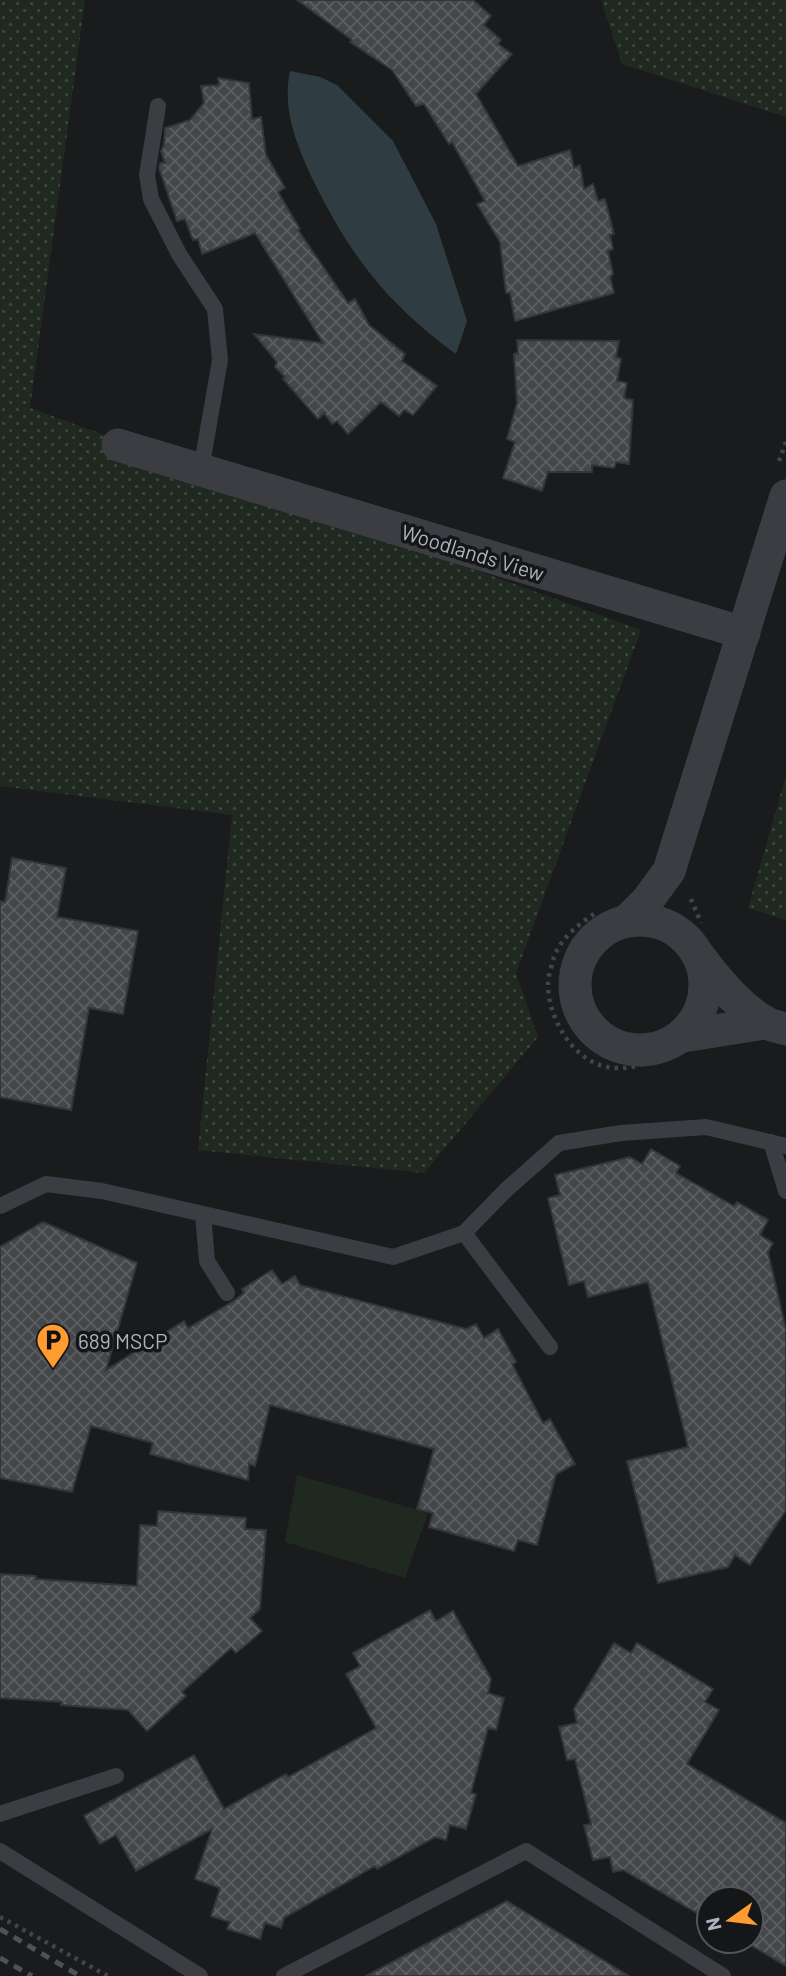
<svg xmlns="http://www.w3.org/2000/svg" width="786" height="1976" viewBox="0 0 786 1976" font-family="Barlow,sans-serif">
	<defs>
		<pattern id="grass-dots" width="8" height="8" patternUnits="userSpaceOnUse" patternTransform="scale(1.75)"><rect width="8" height="8" fill="#202920"/><path d="M2 2h.1M6 6h.1" fill="none" stroke="#3e463f" stroke-width="1.8" stroke-linecap="round"/></pattern>
		<pattern id="building-cross-hatch" width="8" height="8" patternUnits="userSpaceOnUse" patternTransform="scale(1.75)"><rect width="8" height="8" fill="#44464a"/><path d="M0 0l8 8M0 8l8-8" fill="none" stroke="#5c5e62"/></pattern>
	</defs>
	<rect width="100%" height="100%" fill="#1a1b1d"/>
	<!-- grass -->
	<g fill="url(#grass-dots)">
		<path d="M0,0H85L30,408L641,630L516,973L538,1037L424,1173L198,1150L232,815L0,786Z"/>
		<path d="M601,0H786V117L622,64Z"/>
		<path d="M786,775V920L748,908Z"/>
	</g>
	<!-- green -->
	<path fill="#202920" d="M297,1475L428,1513L405,1578L285,1542Z"/>
	<!-- water -->
	<path fill="#2f3d43" d="M290,71L320,77L337,85L393,141L436,224L467,321L456,354C387,304 349,254 312,178C296,144 282,109 290,71Z"/>
	<!-- building -->
	<g fill="url(#building-cross-hatch)" stroke="#343539" stroke-width="2">
		<path d="M297,0H473L491,16L484,25L501,40L498,44L512,54L476,94L518,166L570,150L574,168L580,165L584,189L593,184L598,201L605,199L614,234L610,235L613,249L608,251L613,274L610,277L614,293L515,321L510,293H506L500,242L477,204L485,201L452,142L449,144L424,104L416,106L392,70L350,42L352,40Z"/>
		<path d="M218,78L249,83L252,119L261,117L266,155L285,188L278,192L300,229L298,230L348,303L355,299L369,325L405,354L402,361L437,386L413,415L404,410L399,416L381,402L348,434L337,421L332,424L324,413L318,419L283,379L285,377L275,367L277,362L254,334L323,343L255,233L202,254L198,239L193,240L185,219L177,221L159,168L160,163H165L161,151L164,145L165,128L190,120L204,103L201,86L219,85Z"/>
		<path d="M517,340L619,341L616,357L621,359L617,381L627,383L624,398L633,400L629,464L616,462L614,468L592,465V472H548L542,491L503,478L515,442L507,439L517,403L514,354L518,353Z"/>
		<path d="M12,858L66,868L57,917L138,931L123,1014L89,1008L71,1110L0,1097V901L5,902Z"/>
		<path d="M651,1149L680,1166L676,1173L734,1206L737,1202L768,1220L760,1235L773,1243L768,1252L786,1330V1510L750,1565L735,1555L728,1567L658,1583L627,1461L688,1447L648,1282L588,1297L584,1281L569,1285L548,1198L560,1195L555,1175L630,1157L642,1164Z"/>
		<path d="M43,1222L137,1263L106,1370L184,1321L188,1328L232,1302L244,1293L242,1289L272,1270L282,1284L295,1276L300,1285L466,1329L476,1324L484,1338L498,1329L516,1362L512,1364L543,1423L550,1419L575,1464L556,1474L537,1545L518,1540L514,1551L429,1527L433,1513L417,1509L434,1449L270,1405L255,1466L249,1464L248,1480L150,1454L153,1443L91,1426L72,1492L0,1478V1247Z"/>
		<path d="M158,1511L246,1518L245,1529L266,1530L260,1609L250,1618L262,1631L236,1653L231,1648L182,1692L186,1696L147,1731L128,1710L61,1705L62,1702L0,1698V1574L36,1576V1579L137,1586L140,1525L157,1526Z"/>
		<path d="M430,1610L436,1621L453,1611L491,1679L488,1693L504,1698L496,1730L488,1728L471,1793L476,1794L466,1829L450,1825L446,1840L435,1837L377,1869L375,1866L284,1918L281,1928L265,1923L260,1939L227,1929L230,1922L211,1916L220,1888L195,1879L212,1829L136,1871L116,1835L100,1844L84,1816L194,1755L224,1809L286,1774L288,1777L376,1728L346,1674L360,1666L353,1653Z"/>
		<path d="M614,1643L631,1653L637,1643L713,1689L705,1702L719,1710L687,1764L786,1823V1966L744,1941H751V1899H709V1920L623,1870L613,1872L610,1857L593,1860L584,1825L591,1824L575,1759L567,1760L559,1727L577,1723L574,1709Z"/>
		<path d="M507,1901L629,1976H366Z"/>
	</g>
	<g fill="none" stroke-linecap="round" stroke-linejoin="round">
		<!-- path -->
		<g stroke="#41454a" stroke-width="4.5" stroke-dasharray="3.5 5" stroke-linecap="butt">
			<path d="M779,461L786,442"/>
			<path d="M691,899L701,923"/>
			<path d="M594,914C578,925 561,938 554,957C552,965 548,976 548,984C548,1021 577,1068 617,1068C632,1069 646,1062 660,1058"/>
			<path d="M0,1917L108,1976"/>
		</g>
		<!-- service -->
		<g stroke="#3b3d43" stroke-width="16">
			<path d="M158,106L147,175L151,199L179,254L215,309L220,360L201,470"/>
			<path d="M771,1142L786,1191"/>
			<path d="M0,1206L46,1184L102,1191L393,1257L464,1233L506,1190L559,1143L621,1133L706,1127L786,1146"/>
			<path d="M203,1214L207,1261L227,1293"/>
			<path d="M464,1233L550,1347"/>
			<path d="M0,1814L116,1776"/>
			<path d="M0,1851L200,1976"/>
			<path d="M284,1976L526,1851L723,1976"/>
		</g>
		<!-- minor -->
		<g stroke="#3b3d43" stroke-width="33">
			<path d="M118,445L744,633"/>
			<circle cx="640" cy="985" r="65"/>
			<path d="M628,920L647,901L669,871L786,496"/>
			<path d="M699,956C715,978 741,1009 765,1022C771,1026 779,1027 786,1029"/>
			<path d="M683,1036L765,1023"/>
		</g>
		<!-- rail -->
		<g stroke="#4e5258" stroke-width="5" stroke-dasharray="9 7" stroke-linecap="butt">
			<path d="M0,1929L80,1976"/>
			<path d="M0,1958L32,1976"/>
		</g>
	</g>
	<!-- icons -->
	<defs>
		<symbol id="parking-pin" viewBox="-11 -11 22 30"><path d="M0 17L-7.5 6A9.5 9.5 0 1 1 7.5 6Z" fill="#ff9b31" stroke="#151618"/><path d="M-3.5-5.5H1a3.5 3.5 0 0 1 0 7H-1V5.5H-3.5ZM-1-3.4V-.6H.8a1.4 1.4 0 0 0 0-2.8Z" fill="#111"/></symbol>
	</defs>
	<g fill-rule="evenodd">
		<use href="#parking-pin" x="34" y="1321" width="38" height="52"/>
	</g>
	<g text-anchor="middle" dominant-baseline="central" stroke-width="7" stroke-linejoin="round" paint-order="stroke">
		<!-- street labels -->
		<g font-size="21" fill="#acb4be" stroke="#151618">
			<text transform="translate(473 552) rotate(17)">Woodlands View</text>
		</g>
		<!-- poi labels -->
		<g font-size="21" fill="#acb4be" stroke="#151618" text-anchor="start">
			<text x="78" y="1340">689 MSCP</text>
		</g>
	</g>
	<!-- north arrow -->
	<g transform="translate(730 1920) rotate(256)"><circle r="33" fill="#151618" stroke="#51555a" stroke-width="2"/>
	<path d="M0-5L12 26L0 18L-12 26Z" fill="#ff9b31"/>
	<text y="-10" font-size="19" font-weight="bold" text-anchor="middle" fill="#acb4be">N</text>
	</g>
</svg>
